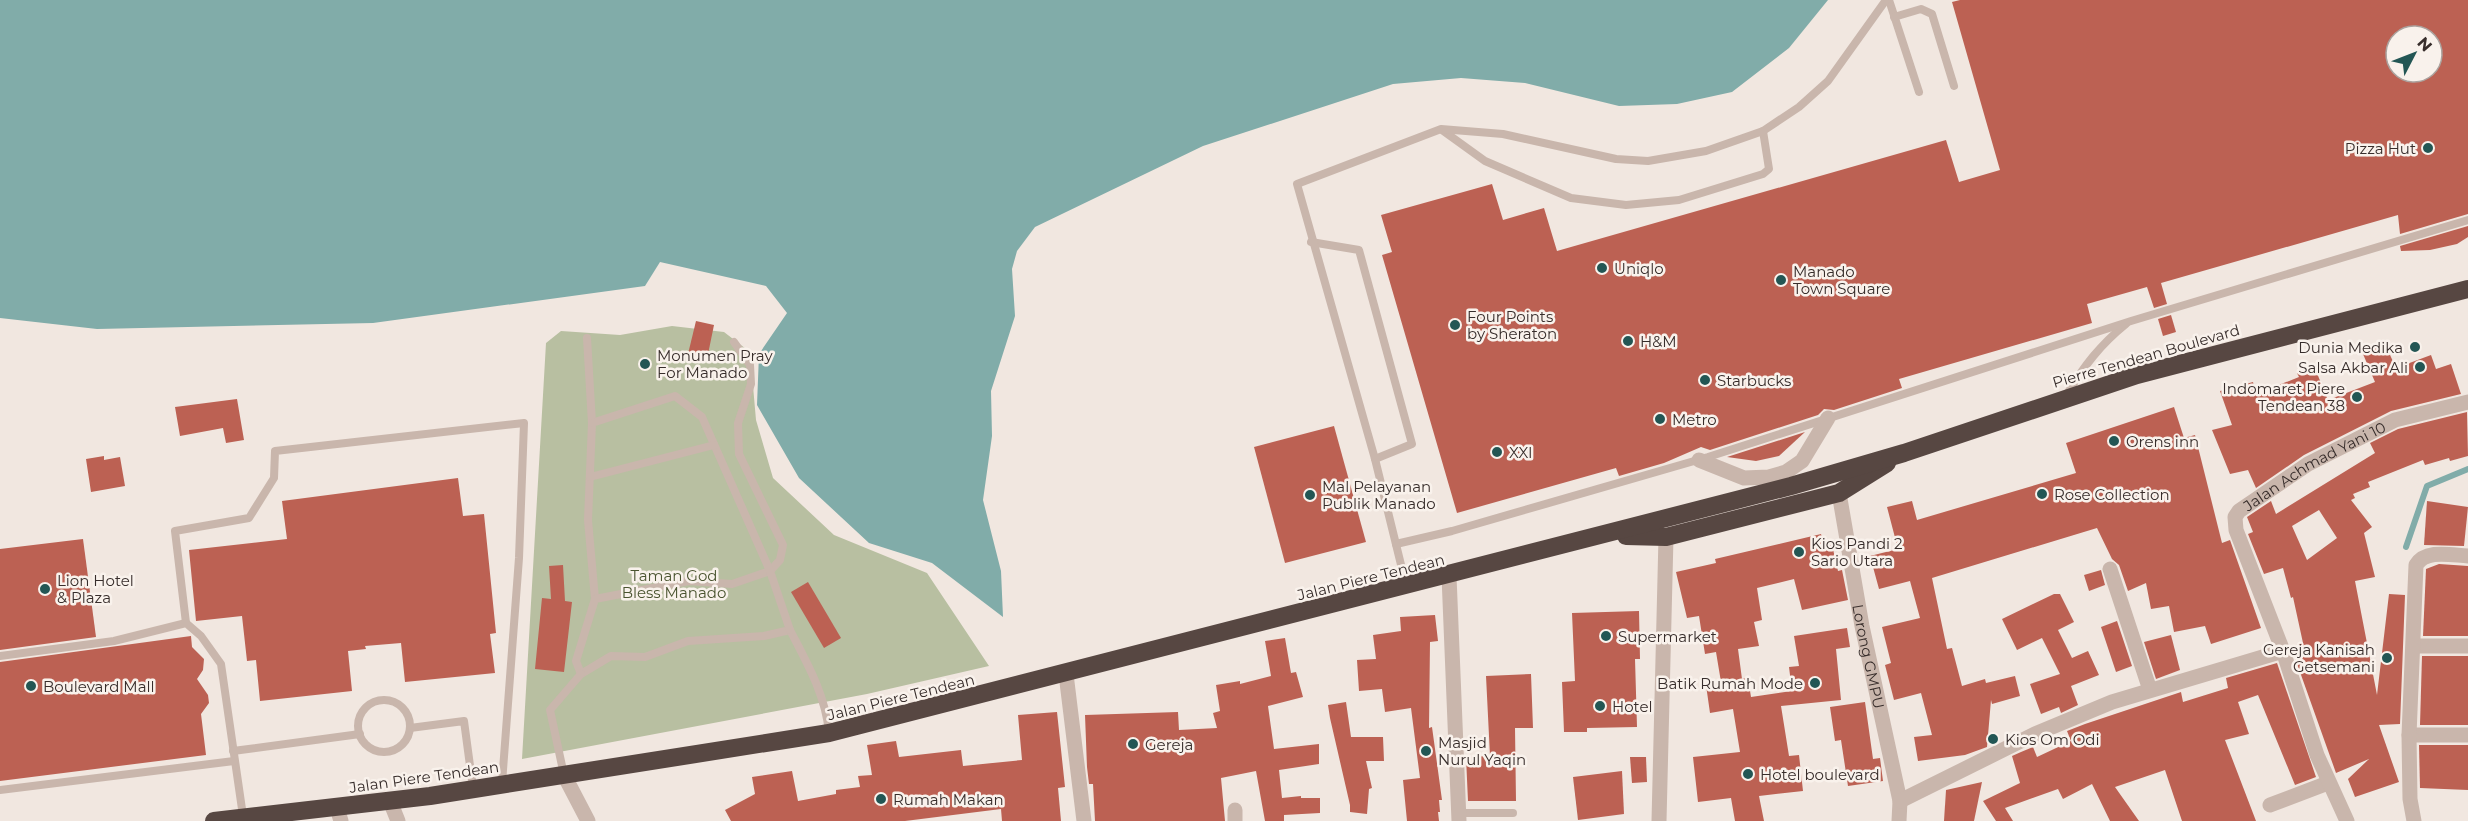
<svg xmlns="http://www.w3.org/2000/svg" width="2468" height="821" viewBox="0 0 2468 821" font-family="Montserrat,sans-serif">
	<rect width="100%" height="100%" fill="#f1e7e0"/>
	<!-- green -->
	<path fill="#b8bfa1" d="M672,326L724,332L750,352L756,420L773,478L834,535L927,573L989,666L867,694L522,759L546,343L561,331L620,335Z"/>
	<!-- water -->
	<path fill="#81aca9" d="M0,0H1828L1789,48L1732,92L1677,104L1619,106L1525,83L1461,78L1393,84L1203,146L1035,227L1017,251L1012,269L1015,316L991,391L992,436L983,500L1001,571L1003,617L932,563L869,543L799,478L757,405L759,354L787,313L766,286L660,262L645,286L373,323L97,329L0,318Z"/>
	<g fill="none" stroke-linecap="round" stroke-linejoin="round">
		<!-- stream -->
		<path stroke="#81aca9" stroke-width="6" d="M2406,547L2427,486L2468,469"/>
	</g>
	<!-- building -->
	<g fill="#bc6153" fill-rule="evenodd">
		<path d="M1960,0H2468V214L2400,234L2398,215L2161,283L2167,304L2154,308L2147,287L2087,304L2092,323L1899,379L1902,388L1834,410L1824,409L1818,415L1710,450L1701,447L1664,463L1619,476L1616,468L1457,513L1382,255L1392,252L1381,215L1492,184L1503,220L1544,208L1557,251L1946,140L1959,182L2000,170L1952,2ZM2396,36H2432V72H2396Z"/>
		<path d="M2468,226V237L2457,244L2430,250L2401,251L2400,246Z"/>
		<path d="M2171,315L2176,332L2163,336L2158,319Z"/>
		<path d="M696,321L714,325L707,359L688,354Z"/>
		<path d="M2385,344L2396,368L2431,355L2436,369L2451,364L2461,394L2391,411L2304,455L2256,488L2248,470L2230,474L2212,430L2232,425L2220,391L2253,382L2256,394L2299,377L2297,373L2314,366L2328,400L2375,382L2363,354Z"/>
		<path d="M237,399L244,440L226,443L223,428L180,436L175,407Z"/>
		<path d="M2174,407L2184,438L2195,435L2222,543L2230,540L2261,628L2211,644L2205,626L2174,632L2169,606L2151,609L2146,583L2128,591L2119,565L2112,559L2097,528L1932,578L1947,649L1952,648L1962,686L1985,679L1986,683L2015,676L2020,696L1992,704L1991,700L1987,747L1965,755L1918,761L1914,737L1932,735L1921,693L1894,700L1885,665L1891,663L1882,627L1920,618L1910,581L1879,589L1870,556L1898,549L1887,507L1912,501L1917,520L2076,473L2066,443Z"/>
		<path d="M2467,412L2468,456L2450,461L2449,458L2425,465L2423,460L2368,482L2370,487L2353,494L2355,498L2351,500L2372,527L2364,533L2375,577L2355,581L2377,695L2389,594L2405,595L2400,724L2379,725L2399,782L2355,797L2348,779L2369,759L2336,773L2295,658L2303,656L2298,645L2303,643L2293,597L2291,598L2283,568L2264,574L2248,534L2253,532L2247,517L2271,501L2276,514L2375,453L2370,443L2398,429ZM2319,510L2337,538L2307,560L2292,526Z"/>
		<path d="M1334,426L1366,542L1285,563L1254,447Z"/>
		<path d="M1805,432L1779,456L1756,461L1727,457Z"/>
		<path d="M104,456V460L120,457L125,486L91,492L86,459Z"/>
		<path d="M458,478L463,516L484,514L496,633L490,634L495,673L405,682L401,643L365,646L366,649L348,651L352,691L260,701L256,660L247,661L242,616L196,621L189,550L287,539L282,501Z"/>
		<path d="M2427,501L2468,507L2464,546L2424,545Z"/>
		<path d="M1821,534L1825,547L1832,545L1838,571L1842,570L1848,600L1802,610L1794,579L1757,588L1762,620L1754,622L1759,646L1738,649L1742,679L1748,678L1751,697L1792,691L1789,667L1799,666L1794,636L1847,628L1850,647L1836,649L1841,700L1781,706L1789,756L1799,755L1803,791L1759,796L1764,821H1735L1731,798L1698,802L1693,757L1740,752L1733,709L1710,713L1706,685L1721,682L1716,652L1705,654L1699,616L1687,618L1676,572L1716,563L1715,559Z"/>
		<path d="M83,539L96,637L0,650V549Z"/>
		<path d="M2439,564L2468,566V636H2423L2426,569Z"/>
		<path d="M563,565L565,601L572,602L564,672L535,669L542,598L551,599L549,566Z"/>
		<path d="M2101,570L2105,585L2089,591L2084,575Z"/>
		<path d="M808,582L841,638L824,648L791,592Z"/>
		<path d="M2054,594H2060L2074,622L2058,630L2072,658L2088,651L2099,675L2071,686L2078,705L2061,713L2059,707L2041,714L2030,684L2060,674L2042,638L2017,650L2002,619Z"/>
		<path d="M1639,611L1640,659H1635L1637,727L1587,728V732H1564L1562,682L1575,681L1572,613Z"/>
		<path d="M1435,615L1438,641L1430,642L1429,728L1432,727L1442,800H1439L1440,812H1438L1439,821H1407L1403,780L1420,778L1411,708L1385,712L1382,689L1359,691L1357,660L1376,659L1373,635L1401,631L1400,617Z"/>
		<path d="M2117,621L2132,666L2116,672L2101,627Z"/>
		<path d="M2171,635L2180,670L2156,679L2144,642Z"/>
		<path d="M191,636L192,647L204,659L203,670L197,679L208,695L209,703L201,714L206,755L0,781V662Z"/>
		<path d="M1285,638L1291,673L1296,672L1303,697L1268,706L1274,749L1319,744V764L1279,770L1282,798L1301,796V798H1320V813L1284,815V821H1265L1256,771L1221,778L1225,821H1095L1093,784H1089L1087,767L1085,715L1178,712L1179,730L1217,728L1213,713L1220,711L1216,685L1240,681V684L1271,676L1265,641Z"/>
		<path d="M2422,656H2468V725H2420Z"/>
		<path d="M2277,663L2316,777L2295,785L2258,695L2238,702L2249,734L2225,740L2256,821H2182L2165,770L2115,787L2139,821H2110L2092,784L2063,799L2058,789L2005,808L2013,821H1996L1983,801L2020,783L2012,756L2021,752L2033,747L2037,757L2071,741L2067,731L2085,724L2181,692L2183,702L2228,688L2226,678Z"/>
		<path d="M1531,674L1533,728H1515L1516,801H1468L1466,757L1490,756L1486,676Z"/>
		<path d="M1346,702L1351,737H1383L1384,761H1366L1372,788L1369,789L1367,814L1350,812V805L1330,718L1328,705Z"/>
		<path d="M1865,702L1873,759L1880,758L1883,781L1848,786L1841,740L1835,741L1830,707Z"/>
		<path d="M1057,712L1065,787L1058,788L1061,821H1002L1001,809L905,821H731L725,810L755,794L752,777L792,771L798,801L836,794V790L860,787L858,776L872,775L867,745L896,741L899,757L961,750L963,766L1022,760L1018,715Z"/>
		<path d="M2419,745H2468V790L2420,788Z"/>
		<path d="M1630,757H1646L1647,782L1632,783Z"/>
		<path d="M1622,771L1624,814L1578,820L1573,777Z"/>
		<path d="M1982,782L1974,821H1944L1946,790Z"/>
	</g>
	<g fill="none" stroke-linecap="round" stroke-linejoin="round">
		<!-- lane -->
		<g stroke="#c9b6ac" stroke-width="8">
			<path d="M1889,0L1919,92"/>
			<path d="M1894,17L1921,9L1932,14L1954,86"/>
			<path d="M1442,130L1485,161L1571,198L1626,205L1679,200L1763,174L1769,169L1763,131"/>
			<path d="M1311,242L1359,250L1412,444L1375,459"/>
			<path d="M587,338L592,423L588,520L595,599"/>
			<path d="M734,342L750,365L751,384L738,423L739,454L783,545L780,560L770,571L732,584L689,581L595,599L576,661L581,674L611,656L645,657L688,641L764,636L790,630C807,663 825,694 829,732"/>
			<path d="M2067,394C2084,366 2100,345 2126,324"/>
			<path d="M592,423L675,396L702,417L770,571L790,630"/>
			<path d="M590,477L714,445"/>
			<path d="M1396,544L1452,531L1708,457L2131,321L2468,220"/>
			<path d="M1406,585L1375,459L1297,184L1441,129L1503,134L1616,159L1648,161L1706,151L1763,131L1799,107L1828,81L1886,0"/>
			<path d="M186,623L175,531L249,518L274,478L275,451L524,423L519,558L502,783"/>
			<path d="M0,656L114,641L186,623L201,636L221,664L243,816"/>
			<circle cx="384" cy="726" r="26"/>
			<path d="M410,728L464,721L473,788"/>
			<path d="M233,751L360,734"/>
			<path d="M564,775L550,710L581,674"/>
			<path d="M0,790L234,761"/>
			<path d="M1459,813H1513"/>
		</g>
		<!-- street -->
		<g stroke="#c9b6ac" stroke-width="15">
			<path d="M1699,460L1744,478L1769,477L1786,472L1802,461L1828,418"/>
			<path id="s1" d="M1839,493L1862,626L1900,801L1899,821"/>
			<path d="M2110,569L2150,690"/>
			<path d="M1449,576L1459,821"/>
			<path d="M2414,646H2468"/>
			<path d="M1066,674L1084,821"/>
			<path d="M2409,735H2468"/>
			<path d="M564,775L588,821"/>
			<path d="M390,801L398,821"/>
			<path d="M1900,801L2035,734L2112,702L2283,651"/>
			<path d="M2270,805L2328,783"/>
			<path d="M337,808L341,821"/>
			<path d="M1235,810V821"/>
			<path d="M1659,821L1666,537"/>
			<path id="s2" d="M2347,821L2317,755L2283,651L2236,530L2235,517L2239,511L2308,464L2395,420L2468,402"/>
			<path d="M2414,821L2410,799L2409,735L2416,565C2426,549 2450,555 2468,556"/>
		</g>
		<!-- highway -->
		<g stroke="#574742" stroke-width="18">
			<path d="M1626,536L1666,537L1839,493L1887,463"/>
			<path d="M214,821L430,796L829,733L1791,486L1904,453L2137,375L2468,289"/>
		</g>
	</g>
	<!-- markers -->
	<g fill="#235654" stroke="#f9f2ec" stroke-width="2">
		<circle cx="2428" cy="148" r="6"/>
		<circle cx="1602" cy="268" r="6"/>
		<circle cx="1781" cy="280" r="6"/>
		<circle cx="1455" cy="325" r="6"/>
		<circle cx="1628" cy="341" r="6"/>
		<circle cx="2415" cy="347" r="6"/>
		<circle cx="645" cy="364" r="6"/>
		<circle cx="2420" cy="367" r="6"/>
		<circle cx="1705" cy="380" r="6"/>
		<circle cx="2357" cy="397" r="6"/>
		<circle cx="1660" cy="419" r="6"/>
		<circle cx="2114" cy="441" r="6"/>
		<circle cx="1497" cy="452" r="6"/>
		<circle cx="2042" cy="494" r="6"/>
		<circle cx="1310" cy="495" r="6"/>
		<circle cx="1799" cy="552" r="6"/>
		<circle cx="45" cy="589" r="6"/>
		<circle cx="1606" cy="636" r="6"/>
		<circle cx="2387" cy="658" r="6"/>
		<circle cx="1815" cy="683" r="6"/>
		<circle cx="31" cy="686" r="6"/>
		<circle cx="1600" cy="706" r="6"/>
		<circle cx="1993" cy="739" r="6"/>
		<circle cx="1133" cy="744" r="6"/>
		<circle cx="1426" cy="751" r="6"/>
		<circle cx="1748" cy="774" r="6"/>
		<circle cx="881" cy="799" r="6"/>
	</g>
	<g text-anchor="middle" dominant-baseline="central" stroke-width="5" stroke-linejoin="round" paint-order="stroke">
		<!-- poi labels -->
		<g font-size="15" fill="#372d2b" stroke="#f9f2ec" text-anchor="start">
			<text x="2416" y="148" text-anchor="end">Pizza Hut</text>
			<text x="1614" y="268">Uniqlo</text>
			<text x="1793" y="271">Manado<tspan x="1793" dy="17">Town Square</tspan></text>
			<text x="1467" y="316">Four Points<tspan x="1467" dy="17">by Sheraton</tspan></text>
			<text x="1640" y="341">H&amp;M</text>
			<text x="2403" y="347" text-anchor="end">Dunia Medika</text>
			<text x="657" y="355">Monumen Pray<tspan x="657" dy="17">For Manado</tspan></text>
			<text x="2408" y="367" text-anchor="end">Salsa Akbar Ali</text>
			<text x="1717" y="380">Starbucks</text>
			<text x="2345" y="388" text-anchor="end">Indomaret Piere<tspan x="2345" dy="17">Tendean 38</tspan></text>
			<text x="1672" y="419">Metro</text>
			<text x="2126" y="441">Orens inn</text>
			<text x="1509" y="452">XXI</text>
			<text x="1322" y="486">Mal Pelayanan<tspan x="1322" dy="17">Publik Manado</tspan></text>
			<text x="2054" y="494">Rose Collection</text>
			<text x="1811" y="543">Kios Pandi 2<tspan x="1811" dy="17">Sario Utara</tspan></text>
			<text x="57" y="580">Lion Hotel<tspan x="57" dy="17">&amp; Plaza</tspan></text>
			<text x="1618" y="636">Supermarket</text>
			<text x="2375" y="649" text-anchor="end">Gereja Kanisah<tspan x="2375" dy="17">Getsemani</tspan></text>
			<text x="1803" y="683" text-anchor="end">Batik Rumah Mode</text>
			<text x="43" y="686">Boulevard Mall</text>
			<text x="1612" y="706">Hotel</text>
			<text x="2005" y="739">Kios Om Odi</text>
			<text x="1438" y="742">Masjid<tspan x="1438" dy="17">Nurul Yaqin</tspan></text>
			<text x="1145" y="744">Gereja</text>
			<text x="1760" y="774">Hotel boulevard</text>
			<text x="893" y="799">Rumah Makan</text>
		</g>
		<!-- street labels -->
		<g font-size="15" fill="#372d2b" stroke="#f9f2ec">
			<text transform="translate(2146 356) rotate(-16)">Pierre Tendean Boulevard</text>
			<text stroke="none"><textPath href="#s2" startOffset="420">Jalan Achmad Yani 10</textPath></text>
			<text transform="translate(1371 577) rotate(-14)">Jalan Piere Tendean</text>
			<text stroke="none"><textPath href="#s1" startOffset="166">Lorong GMPU</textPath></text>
			<text transform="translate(901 697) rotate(-14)">Jalan Piere Tendean</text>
			<text transform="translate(424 777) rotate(-8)">Jalan Piere Tendean</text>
		</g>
		<!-- park labels -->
		<g font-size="15" fill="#4a5430" stroke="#f9f2ec">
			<text x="674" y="575">Taman God<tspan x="674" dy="17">Bless Manado</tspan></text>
		</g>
	</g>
	<!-- north arrow -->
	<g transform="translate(2414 54) rotate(48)"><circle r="28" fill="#f9f2ec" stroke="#aba39f" stroke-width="1.5"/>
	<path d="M0-4.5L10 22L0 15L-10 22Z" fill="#235654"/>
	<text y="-9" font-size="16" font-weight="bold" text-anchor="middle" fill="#372d2b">N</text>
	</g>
</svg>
